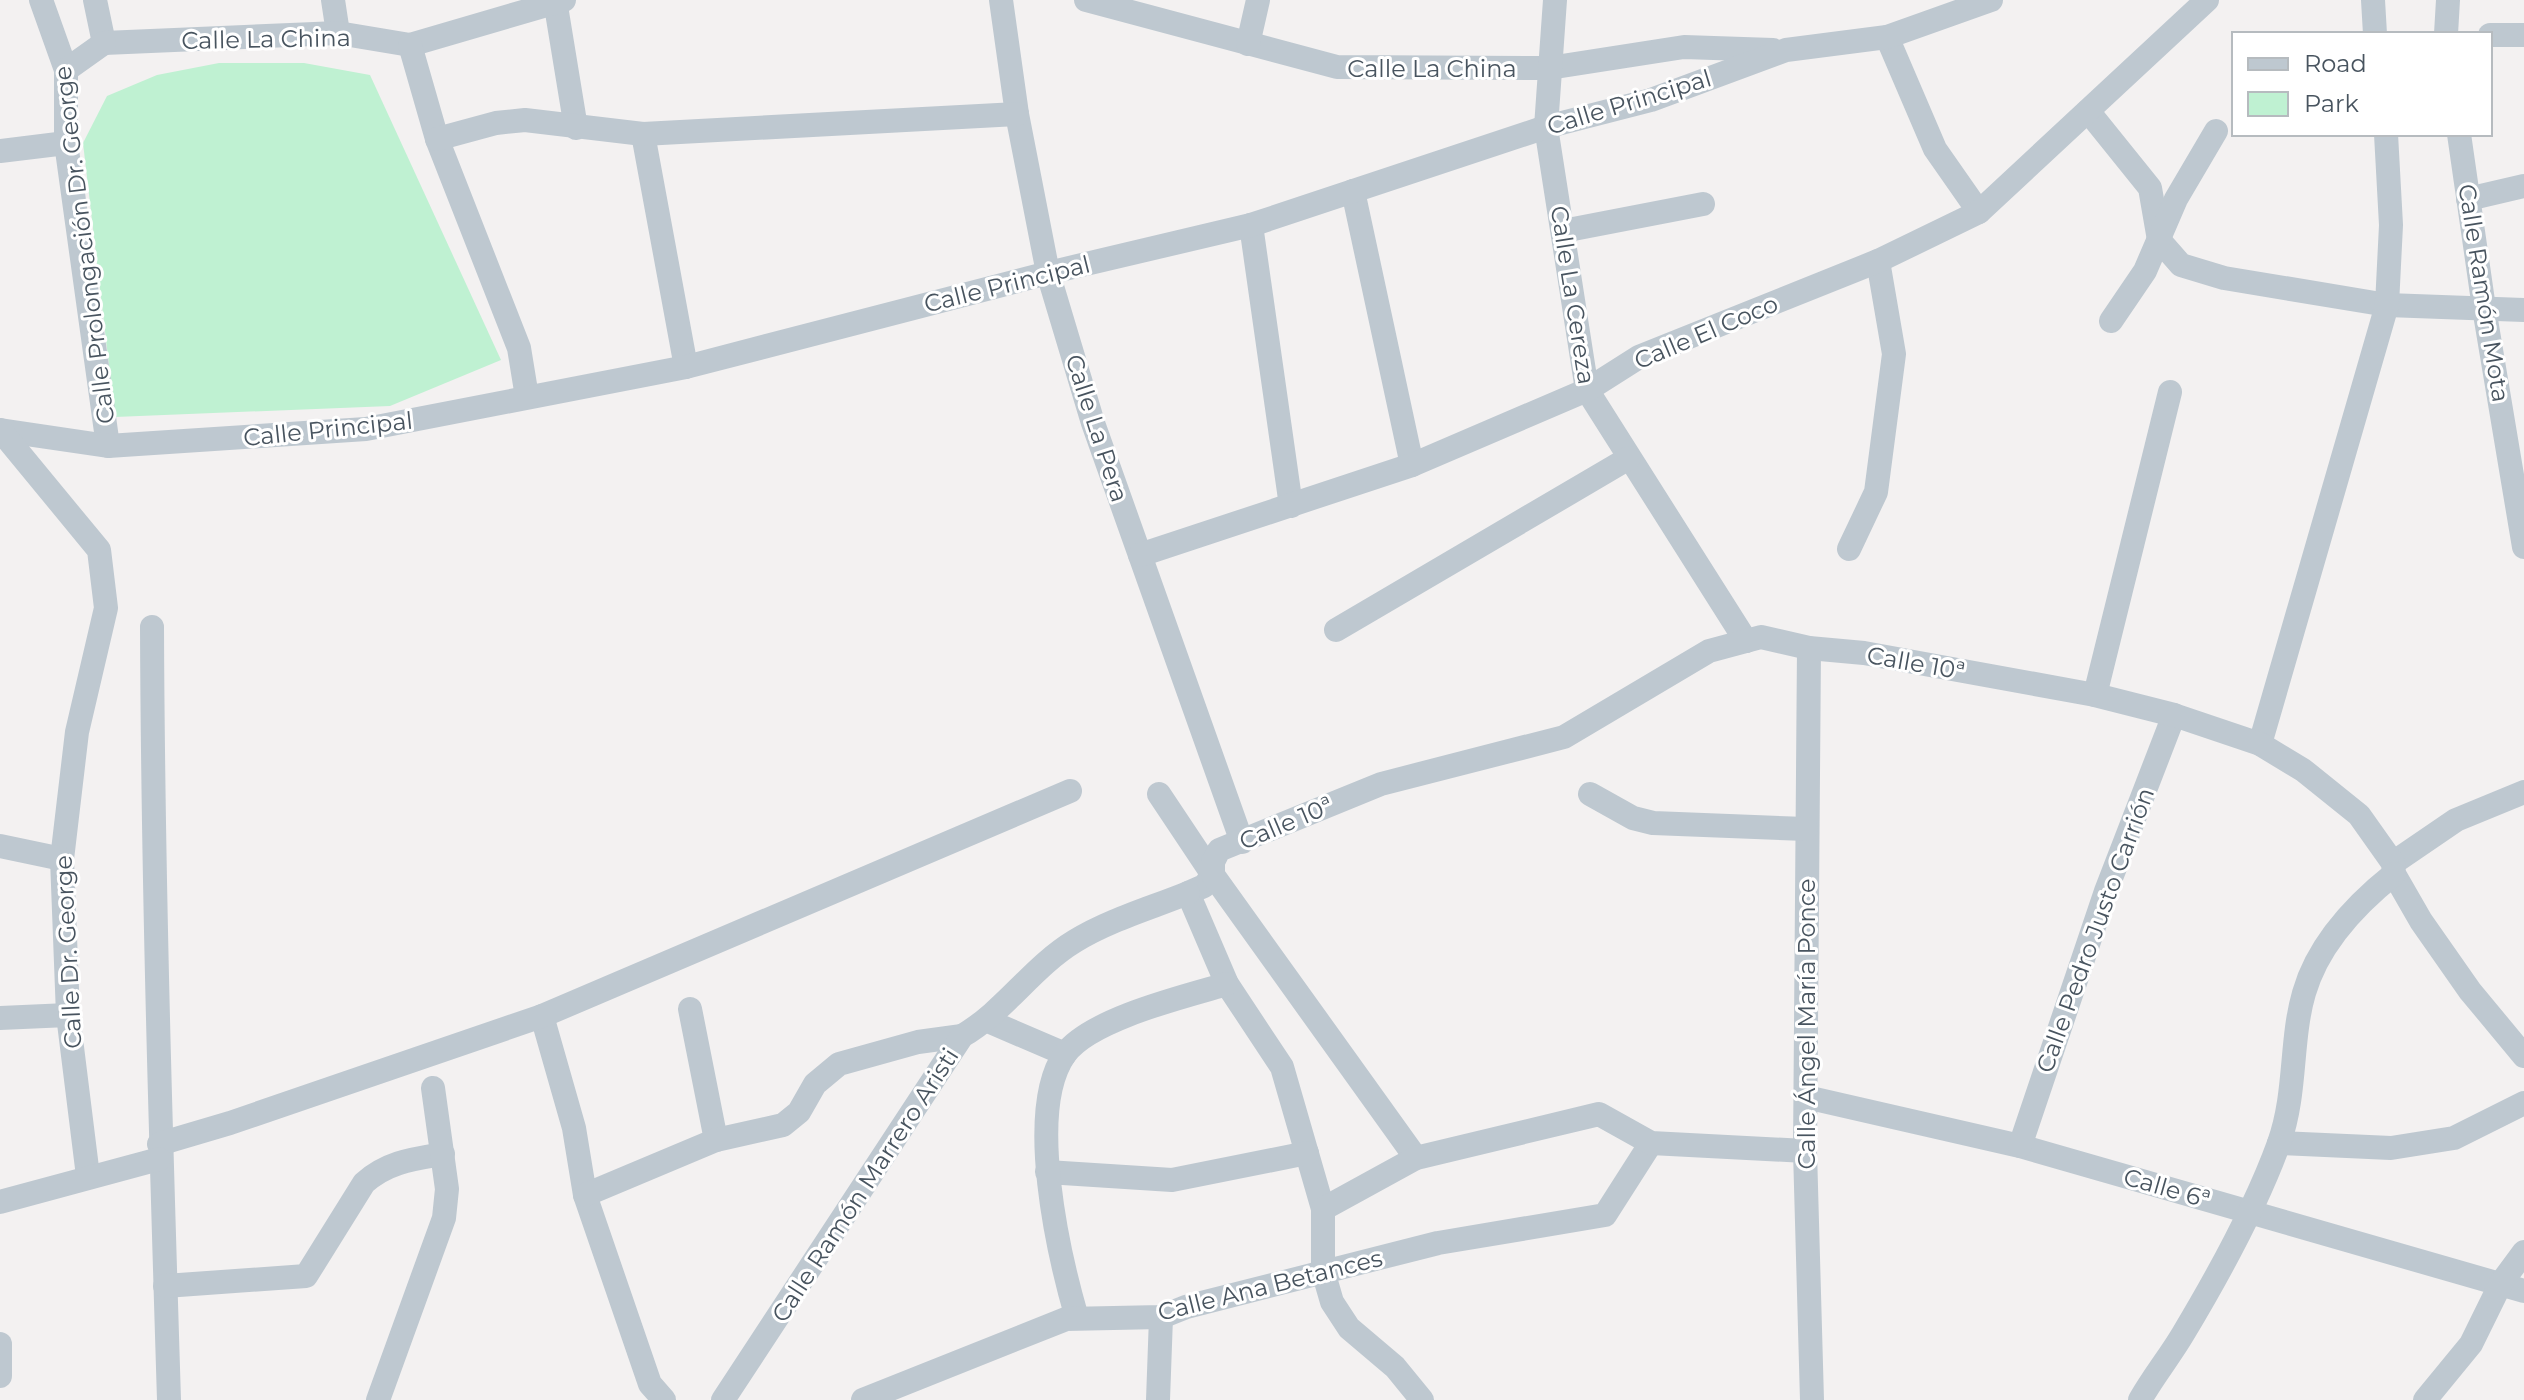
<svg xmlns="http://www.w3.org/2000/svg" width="2524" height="1400" viewBox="0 0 2524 1400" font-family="Montserrat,sans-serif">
	<rect width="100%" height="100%" fill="#f3f1f1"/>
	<!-- green -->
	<path fill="#bff1d2" d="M219,63H304L370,75L501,360L390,406L115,417L83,143L107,96L157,75Z"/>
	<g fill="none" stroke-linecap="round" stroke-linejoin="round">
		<!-- street -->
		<g stroke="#bec8d0" stroke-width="24">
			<path d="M41,0L66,70V143L108,446"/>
			<path d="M95,0L104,43"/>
			<path d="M333,0L338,33"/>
			<path d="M555,0L576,128"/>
			<path d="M1001,0L1017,114L1048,273L1093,423L1242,842"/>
			<path d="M1086,0L1337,67L1549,68L1684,47L1773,50"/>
			<path d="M1555,0L1546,127L1587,390L1746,641"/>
			<path d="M2373,0L2375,34"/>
			<path d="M2446,34L2448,0"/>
			<path d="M2490,35H2524"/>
			<path d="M1887,37L1935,149L1979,212"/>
			<path d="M104,43L338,33L410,45L564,0"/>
			<path d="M1248,44L1258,0"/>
			<path d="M410,45L437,139L519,348L527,397"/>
			<path d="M66,70L104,43"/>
			<path d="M2088,111L2150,188L2159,240L2181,265L2224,278L2387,305L2524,310"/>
			<path d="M643,134L686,367"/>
			<path d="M2459,134L2484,308L2524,547"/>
			<path d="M437,139L496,123L525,120L643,134L1017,114"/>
			<path d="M0,151L66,143"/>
			<path d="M1353,191L1412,465"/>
			<path d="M2468,199L2524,186"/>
			<path d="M1251,225L1291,506"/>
			<path d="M1563,231L1703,204"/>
			<path d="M2111,321L2145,271L2176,199L2216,131"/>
			<path d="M0,430L108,446L366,429L686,367L1048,273L1251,225L1546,127L1651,100L1786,50L1887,37L1991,0"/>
			<path d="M0,430L99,550L106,608L77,732L62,859L68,1015L88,1176"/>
			<path d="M1849,549L1876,492L1894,354L1878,261"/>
			<path d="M1140,555L1412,465L1587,390L1639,357L1878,261L1979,212L2207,0"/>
			<path d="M152,627C153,885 161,1142 169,1400"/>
			<path d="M1336,630L1629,458"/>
			<path d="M1809,648L1805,1151L1812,1400"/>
			<path d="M2095,695L2170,392"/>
			<path d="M2260,744L2387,305L2391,225L2386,134"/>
			<path d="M1159,794L1213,875L1204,886L1188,893L1227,984L1282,1067L1323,1209"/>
			<path d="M1590,794L1633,818L1653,823L1806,829"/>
			<path d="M0,846L62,859"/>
			<path d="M2393,863L2456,820L2524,792"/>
			<path d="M690,1009L716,1140"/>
			<path d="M542,1016L574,1128L585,1195L650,1384L664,1400"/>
			<path d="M0,1018L68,1015"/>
			<path d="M988,1021L1065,1054"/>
			<path d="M1806,1097L2020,1146L2524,1291"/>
			<path d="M2279,1143L2391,1148L2454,1138L2524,1103"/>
			<path d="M159,1144L230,1123L542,1016L1070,791"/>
			<path d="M2020,1146L2106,891L2174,715"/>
			<path d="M1416,1158L1213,875V862L1219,850L1381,784L1564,737L1709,651L1761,637L1809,648L1864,653L2095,695L2174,715L2260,744L2303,770L2359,815L2393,863L2394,874L2421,921L2470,991L2524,1056"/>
			<path d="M1047,1172L1172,1180L1307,1153"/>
			<path d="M585,1195L716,1140L783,1125L799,1112L815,1084L839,1064L918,1042L962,1036"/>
			<path d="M0,1202L159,1159"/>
			<path d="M165,1286L306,1276L364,1183C387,1162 413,1159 443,1154"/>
			<path d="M1077,1318C1059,1256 1025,1110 1065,1054C1090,1019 1186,996 1227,984"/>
			<path d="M0,1344V1376"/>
			<path d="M378,1400L444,1218L447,1189L433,1088"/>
			<path d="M723,1400L962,1036C1005,1011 1032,967 1075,941C1109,920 1151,908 1188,893"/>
			<path d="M863,1400L1066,1319L1161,1317L1186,1307L1438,1243L1605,1215L1651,1143"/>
			<path d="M1158,1400L1161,1317"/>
			<path d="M1422,1400L1395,1367L1349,1328L1332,1302L1323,1271V1209L1416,1158L1599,1114L1651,1143L1805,1151"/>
			<path d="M2140,1400C2153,1377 2170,1356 2183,1334C2219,1274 2255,1209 2279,1143C2297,1092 2290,1041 2304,993C2318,944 2355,905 2394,874"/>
			<path d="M2425,1400L2471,1344L2501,1283L2524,1252"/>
		</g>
	</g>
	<g text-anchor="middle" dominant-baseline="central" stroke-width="6" stroke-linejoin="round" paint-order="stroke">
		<!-- street labels -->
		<g font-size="24" fill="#48545f" stroke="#fff">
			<text transform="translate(266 39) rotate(-1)">Calle La China</text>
			<text x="1432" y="68">Calle La China</text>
			<text transform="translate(1629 102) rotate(-17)">Calle Principal</text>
			<text transform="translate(84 245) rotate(-97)">Calle Prolongación Dr. George</text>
			<text transform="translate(1007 284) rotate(-14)">Calle Principal</text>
			<text transform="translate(2484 293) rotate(81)">Calle Ramón Mota</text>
			<text transform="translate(1573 295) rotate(81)">Calle La Cereza</text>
			<text transform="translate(1706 332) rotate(-23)">Calle El Coco</text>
			<text transform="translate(1097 428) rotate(72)">Calle La Pera</text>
			<text transform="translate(328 429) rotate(-6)">Calle Principal</text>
			<text transform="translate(1916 663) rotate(10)">Calle 10ª</text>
			<text transform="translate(1286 823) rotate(-23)">Calle 10ª</text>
			<text transform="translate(2095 930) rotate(-70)">Calle Pedro Justo Carrión</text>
			<text transform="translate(68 952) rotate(-93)">Calle Dr. George</text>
			<text transform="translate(1806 1024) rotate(-90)">Calle Ángel María Ponce</text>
			<text transform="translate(865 1185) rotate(-57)">Calle Ramón Marrero Aristi</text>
			<text transform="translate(2167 1188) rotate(16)">Calle 6ª</text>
			<text transform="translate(1270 1285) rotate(-14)">Calle Ana Betances</text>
		</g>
	</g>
	<!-- legend -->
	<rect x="2232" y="32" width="260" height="104" fill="#ffffff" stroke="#b6bbbf" stroke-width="2"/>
	<rect x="2248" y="58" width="40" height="12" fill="#bec8d0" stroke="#b6bbbf" stroke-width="2"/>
	<text x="2304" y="72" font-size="24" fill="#48545f">Road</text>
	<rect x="2248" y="92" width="40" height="24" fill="#bff1d2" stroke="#b6bbbf" stroke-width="2"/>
	<text x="2304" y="112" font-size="24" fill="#48545f">Park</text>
</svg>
